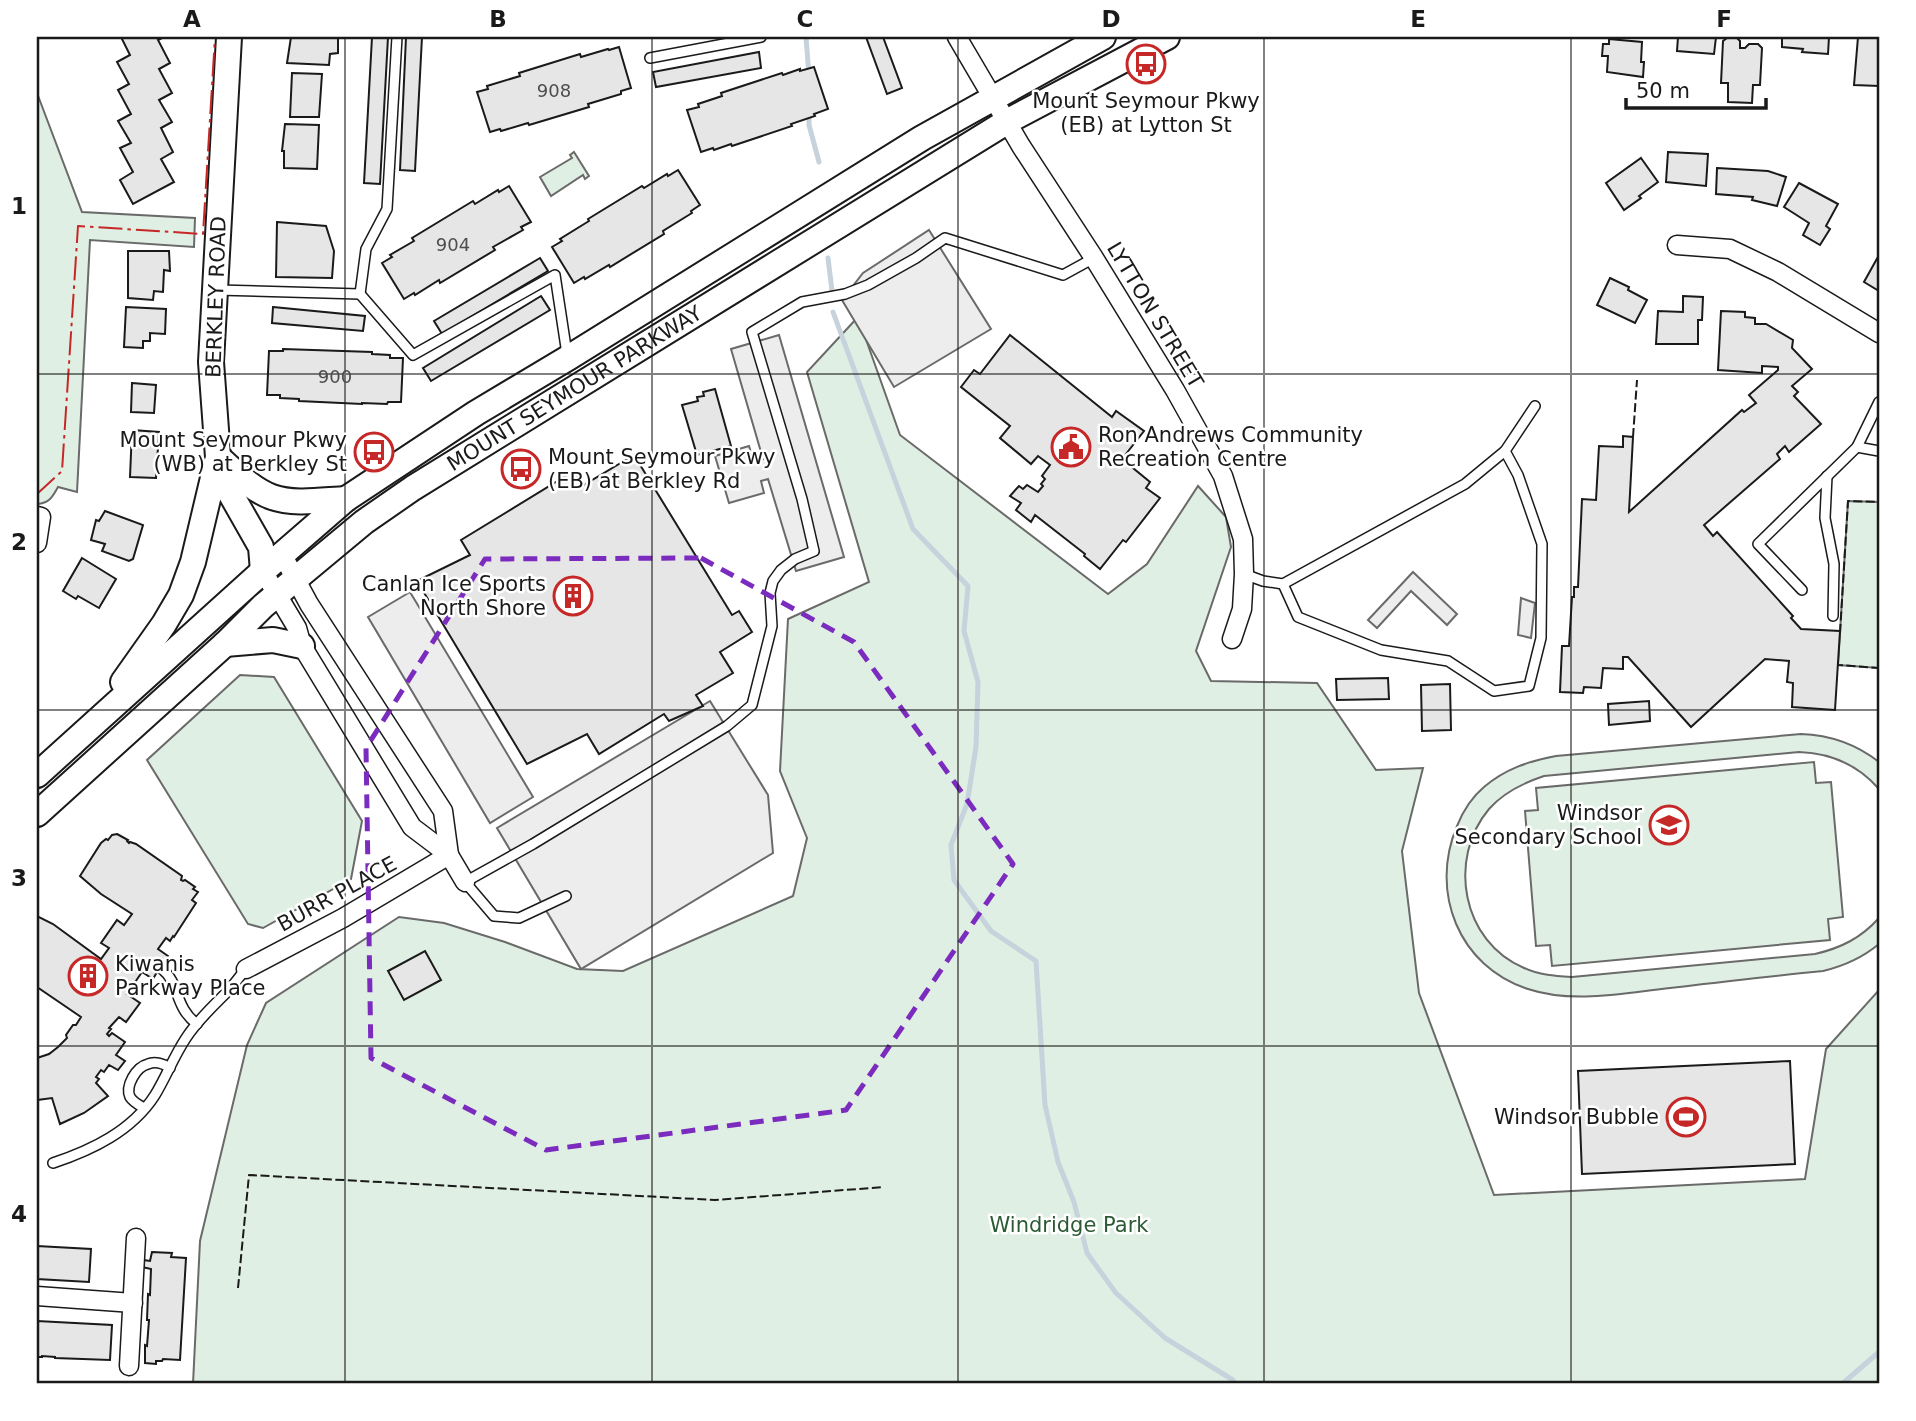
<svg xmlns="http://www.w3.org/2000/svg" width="1916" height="1421" viewBox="0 0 1916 1421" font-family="'DejaVu Sans',sans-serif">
	<rect width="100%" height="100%" fill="#fff"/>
	<!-- green -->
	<g fill="#e0efe3" stroke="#6a6a6a" stroke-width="2">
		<path d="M37,93L82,212L195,218L194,247L90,240L77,492L58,487C52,498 49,503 37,504Z"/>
		<path d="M574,152L589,176L585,179L583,175L551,196L540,177L572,158L570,155Z"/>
		<path d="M858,317L900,435L1108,594L1147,564L1198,486L1226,517L1231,547L1196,651L1211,681L1317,683L1376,770L1423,768L1402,851L1419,993L1494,1195L1805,1179L1826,1049L1879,990V1384H193L200,1241L247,1045L266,1003L399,917L444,923L505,942L577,969L623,971L793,896L807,838L780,771L788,619L869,582L807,372Z"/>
		<path d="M1848,501L1879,502V668L1838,665Z"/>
		<path d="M240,675L274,677L362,821L351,879L263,928L248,924L147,760Z"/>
		<path d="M1801,734C1830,735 1856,744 1879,762V789C1858,765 1831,753 1799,752L1544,776C1523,783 1504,792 1489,809C1447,859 1462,942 1524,968C1539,975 1556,976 1572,977L1815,954C1841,948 1861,938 1879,918V944C1862,958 1844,966 1823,971C1772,976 1721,982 1670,988C1624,993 1573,1004 1528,989C1459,967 1429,892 1457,826C1463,811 1472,797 1484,787C1505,769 1529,761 1556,756Z"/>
		<path d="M1814,762L1816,783L1831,782L1843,917L1828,919L1830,940L1552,966L1550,945L1536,946L1525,811L1538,810L1536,788Z"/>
	</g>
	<!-- parking -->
	<g fill="#ededed" stroke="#6a6a6a" stroke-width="2">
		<path d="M929,230L991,329L894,387L842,300L863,273Z"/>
		<path d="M779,335L844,557L796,571L768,479L761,481L764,493L729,503L715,456L749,446L754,462L763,459L731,349Z"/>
		<path d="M1413,572L1457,614L1447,625L1411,591L1377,628L1368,620Z"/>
		<path d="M410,592L533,797L490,823L368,617Z"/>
		<path d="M1521,598L1535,603L1531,638L1518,635Z"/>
		<path d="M710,701L768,795L773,853L581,969L497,828Z"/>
	</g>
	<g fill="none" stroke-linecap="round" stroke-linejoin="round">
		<!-- stream -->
		<g stroke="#c6d2dc" stroke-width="5">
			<path d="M806,37L809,76"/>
			<path d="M809,113V125L819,162"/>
			<path d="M828,258L832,291"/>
			<path d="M833,312L913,529L968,586L964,631L978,682L976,747L967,804L951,845L954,880L991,931L1036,961L1045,1105L1058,1162L1074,1202L1087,1253L1116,1293L1165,1338L1233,1380L1235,1384"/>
			<path d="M1842,1384L1879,1352"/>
		</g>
	</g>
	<!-- building -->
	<g fill="#e6e6e6" stroke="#1a1a1a" stroke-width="2">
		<path d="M121,37H164L158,40L170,63L159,69L172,93L159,100L172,122L161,128L173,152L161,159L174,182L133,204L120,180L133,172L120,148L131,143L118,121L131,114L118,90L129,84L117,62L130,55Z"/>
		<path d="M291,37H338V53L330,54L329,65L287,63Z"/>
		<path d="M372,37H388L380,184L364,183Z"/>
		<path d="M406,37H422L415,171L400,170Z"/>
		<path d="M866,37H883L902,88L887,94Z"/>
		<path d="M1678,37H1716L1714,54L1677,51Z"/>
		<path d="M1782,37H1829L1828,54L1802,52L1803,49L1782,47Z"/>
		<path d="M1858,37L1879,38V86L1854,85Z"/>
		<path d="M1727,38H1737L1740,41V48H1745L1749,44H1758L1762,48L1760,85H1753L1752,103L1728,102V83H1721L1723,41Z"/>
		<path d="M1609,39L1642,42L1641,62H1644L1643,77L1607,72L1608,56H1602L1603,44H1609Z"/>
		<path d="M619,47L631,88L621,91V94L588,104L589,107L529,125L528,123L501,131L500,129L490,132L477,92L488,89L487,86L520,76L519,73L580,54L581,57L608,49L609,50Z"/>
		<path d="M759,52L761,68L656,87L653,72Z"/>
		<path d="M814,67L828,109L814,114L815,116L791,124L792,126L732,146L731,144L714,150L713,148L701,152L687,110L699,107L698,104L722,96L721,93L782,73L783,75L800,69V71Z"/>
		<path d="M292,73L322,74L319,117H290Z"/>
		<path d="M285,124L319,125L317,169L284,168V151H282Z"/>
		<path d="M1668,152L1708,154L1706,186L1666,182Z"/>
		<path d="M1641,158L1658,182L1639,196L1641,198L1624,210L1606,183Z"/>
		<path d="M1717,168L1768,171L1786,177L1777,206L1752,200L1753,197L1716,194Z"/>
		<path d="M678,170L700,205L691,211L692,213L663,231L664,234L610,267L609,265L585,279L584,277L574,283L552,247L562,241L560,239L589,221L588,219L642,186L644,188L667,174L668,176Z"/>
		<path d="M1799,183L1838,204L1826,226L1830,229L1820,245L1803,235L1809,223L1784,207Z"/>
		<path d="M509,186L531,222L521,227L523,230L493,247L495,250L440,283L439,280L415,295L414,293L404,299L382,263L392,257L390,255L414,241L412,238L473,201L475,204L498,190L499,192Z"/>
		<path d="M277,222L326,226L334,251L332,278L276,277Z"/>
		<path d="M128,251H169L170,271L164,270L163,292L154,291L153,300L128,298Z"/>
		<path d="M1879,255V291L1864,282Z"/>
		<path d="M540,258L548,271L442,334L434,321Z"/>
		<path d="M1610,278L1629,287L1628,290L1647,300L1635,323L1597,305Z"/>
		<path d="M541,296L550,310L431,381L423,368Z"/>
		<path d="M1683,296L1703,297L1702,320H1698V344H1656L1658,311L1683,312Z"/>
		<path d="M126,307L166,309L165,334L150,333V341H143V348L124,347Z"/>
		<path d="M273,307L365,316L363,331L272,323Z"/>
		<path d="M1721,311L1745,312V317L1755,318V324H1766L1793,340L1792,348L1812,369L1792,386L1798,392L1794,396L1821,424L1789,452L1785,446L1777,454L1780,459L1704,525L1713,536L1717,532L1793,616L1791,618L1801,629L1840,631L1835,710L1792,707L1793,683L1787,682L1789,661L1765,659L1691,727L1628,657H1623V669L1603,668L1601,688L1584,687L1583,693L1560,692L1562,646H1569L1572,597H1574V587H1578L1582,499L1596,500L1599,446L1623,447V436L1633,437L1629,512L1742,410L1744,412L1756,403L1749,395L1778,370V367L1762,366V373L1718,370Z"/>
		<path d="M1010,335L1112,417L1116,411L1144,431L1122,459L1150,482L1146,488L1160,498L1126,542L1123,540L1100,569L1084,556L1085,554L1035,515L1031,522L1016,510L1021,503L1010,496L1019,486L1023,489L1027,485L1038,492L1043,486L1041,484L1045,479L1042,476L1050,465L1038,456L1031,464L1000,438L1010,426L961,387L974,370L980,374Z"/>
		<path d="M283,349L372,352V354L390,355V358H403L401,402H388L387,404L362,403V404L299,401V399L280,398V395H267L269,351H283Z"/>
		<path d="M132,383L156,385L154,413L131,412Z"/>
		<path d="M715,389L731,446L697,455L682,405L698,401L697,397L704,396L703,392Z"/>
		<path d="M132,430L159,432L156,478L130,477Z"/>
		<path d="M634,455L732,615L739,611L752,632L720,652L733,673L696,695L703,706L669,721L664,714L599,754L587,734L527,764L417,581L470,555L461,540L574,471L582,486Z"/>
		<path d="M105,511L143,525L133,559L129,561L102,551L105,544L91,540L96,520L99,521Z"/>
		<path d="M82,558L116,579L99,608L78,596L76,599L63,591Z"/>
		<path d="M1388,678L1389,699L1337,700L1336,679Z"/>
		<path d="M1450,684L1451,730L1422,731L1421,685Z"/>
		<path d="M1649,701L1650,721L1609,725L1608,704Z"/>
		<path d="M117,834L128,840L127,841L129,843L130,842L136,844L182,876L181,880L183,881L185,880L195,887L193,889L198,892L192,900L196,903L174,937L173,936L170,941L166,938L158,949L168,956L160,973L157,972L153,979L142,972L127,994L140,1003L126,1022L119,1017L109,1028L111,1029L107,1034L109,1036L112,1033L125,1042L116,1055L125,1061L118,1070L109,1065L104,1072L101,1070L96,1077L99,1079L96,1083L108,1096L84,1113L60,1124L52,1098L37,1100V1058L49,1054L58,1047L67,1038L66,1035L73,1025H76L81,1017L37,987V916L53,924L101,959L109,948L101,943L117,920L124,925L132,914L101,894L80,876L101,843L106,839L108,840L112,835Z"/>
		<path d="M425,951L441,980L404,1000L388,971Z"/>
		<path d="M1790,1061L1795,1164L1582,1174L1578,1071Z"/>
		<path d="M37,1246L91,1249L89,1282L37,1279Z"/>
		<path d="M152,1252L172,1253L171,1257L186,1258L180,1360L163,1359L162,1361H156V1364L145,1363V1345L147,1346L149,1320H147L148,1294L150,1295L151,1269L142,1267L143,1260L150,1261Z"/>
		<path d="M37,1321L112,1325L110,1360L55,1358V1357L42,1356V1357H37Z"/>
	</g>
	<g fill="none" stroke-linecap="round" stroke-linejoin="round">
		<defs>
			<g id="lane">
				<path d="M650,58L761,37"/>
				<path d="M217,290L360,294L366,249L387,209L397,37"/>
				<path d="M360,294L413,355L555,275L567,354"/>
				<path d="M1857,447L1879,451"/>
				<path d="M1827,476L1825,518L1834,564L1833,616"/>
				<path d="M1244,574L1263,581L1283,584L1465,484L1505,451L1535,406"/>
				<path d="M1283,584L1298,617L1381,650L1448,661L1494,691L1529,686L1541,638L1542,544L1518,475L1505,451"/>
				<path d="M1802,590L1758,544L1857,447L1879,402"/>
				<path d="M566,896L519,918L494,916L465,882L533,844L727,726L752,705L772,626L770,593L773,581L781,570L795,559L814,551L802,499L752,332L802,302L845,294L868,285L916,258L945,238L1063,275L1094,258"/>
				<path d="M162,969C180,983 174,1007 197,1024"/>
				<path d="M144,1108C139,1105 133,1102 130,1097C125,1086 136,1067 148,1064C155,1061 164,1064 170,1068"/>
				<path d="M53,1163C92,1150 132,1131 155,1095C166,1077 174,1056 186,1038C197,1021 211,1008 225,994C233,986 239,977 246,969"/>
			</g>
			<g id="street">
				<path d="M957,37L1021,146L1094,258L1175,390L1223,476L1243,539L1244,574L1242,609L1232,639"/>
				<path d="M1677,245L1730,249L1778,272L1879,333"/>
				<path d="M37,516L41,517L37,543"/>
				<path d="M282,554L309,604L443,811L449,855"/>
				<path d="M263,571L297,628L302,646L412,827L449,855L465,882"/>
				<path d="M246,969L343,918L449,855"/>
				<path d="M37,1296L133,1303"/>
				<path d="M129,1366L136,1238"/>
			</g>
			<g id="secondary">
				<path d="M229,37L211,362L218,457L224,482L261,547L263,571"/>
				<path d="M218,457C234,471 252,490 272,497C294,505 323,500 346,499"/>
				<path d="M225,644L273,640L302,646"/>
				<path d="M123,682L164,624L181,595L193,562L217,461"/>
				<path d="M37,775L263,571L346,499L476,413L568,358L922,138L1103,37"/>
				<path id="s1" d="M37,814L225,644L263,606L364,522L413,488L1008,121L1167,37"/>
			</g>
		</defs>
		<!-- lane casing -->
		<use href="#lane" stroke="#1a1a1a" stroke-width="12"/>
		<!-- street casing -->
		<use href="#street" stroke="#1a1a1a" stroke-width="21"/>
		<!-- secondary casing -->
		<use href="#secondary" stroke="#1a1a1a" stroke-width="28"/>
		<!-- lane -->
		<use href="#lane" stroke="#fff" stroke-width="9"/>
		<!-- street -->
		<use href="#street" stroke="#fff" stroke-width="18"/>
		<!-- secondary -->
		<use href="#secondary" stroke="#fff" stroke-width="24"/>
		<!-- fence -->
		<g stroke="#1a1a1a" stroke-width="2" stroke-dasharray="9 3.5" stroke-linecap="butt">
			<path d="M1633,437L1637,380"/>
			<path d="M1840,633L1848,501L1879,502"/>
			<path d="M1838,661V665L1879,668"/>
			<path d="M238,1288L249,1175L715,1200L884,1187"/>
		</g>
		<!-- power -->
		<path stroke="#c62828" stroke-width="2" stroke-dasharray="24 5 3.5 5" stroke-linecap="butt" d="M37,494L62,471L78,226L203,234L215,37"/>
	</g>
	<!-- marked area -->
	<path fill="none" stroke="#7b2cbf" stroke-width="5" stroke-dasharray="14 9" stroke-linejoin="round" d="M701,558L854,642L1013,864L846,1110L546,1150L371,1058L366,748L485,559Z"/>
	<!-- grid -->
	<path fill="none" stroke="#1a1a1a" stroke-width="2" stroke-opacity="0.55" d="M345,37V1384M652,37V1384M958,37V1384M1264,37V1384M1571,37V1384M37,374H1879M37,710H1879M37,1046H1879"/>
	<!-- icons -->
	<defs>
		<symbol id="bus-ring" viewBox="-11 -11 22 22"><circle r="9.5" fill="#fff" stroke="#c62828" stroke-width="1.5"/><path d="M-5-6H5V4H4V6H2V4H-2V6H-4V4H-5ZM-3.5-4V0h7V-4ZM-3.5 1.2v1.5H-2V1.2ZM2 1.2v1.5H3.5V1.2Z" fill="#c62828"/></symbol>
		<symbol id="civic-ring" viewBox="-11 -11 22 22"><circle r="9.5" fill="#fff" stroke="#c62828" stroke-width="1.5"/><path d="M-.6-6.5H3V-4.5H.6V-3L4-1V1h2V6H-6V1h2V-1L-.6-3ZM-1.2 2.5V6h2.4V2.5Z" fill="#c62828"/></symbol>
		<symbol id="building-ring" viewBox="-11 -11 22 22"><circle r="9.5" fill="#fff" stroke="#c62828" stroke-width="1.5"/><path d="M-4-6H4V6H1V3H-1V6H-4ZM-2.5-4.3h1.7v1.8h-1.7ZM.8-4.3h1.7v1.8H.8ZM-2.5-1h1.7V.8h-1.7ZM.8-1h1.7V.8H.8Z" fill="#c62828"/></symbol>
		<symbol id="school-ring" viewBox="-11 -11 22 22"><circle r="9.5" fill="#fff" stroke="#c62828" stroke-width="1.5"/><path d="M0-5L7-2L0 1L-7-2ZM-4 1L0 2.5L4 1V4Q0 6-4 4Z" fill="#c62828"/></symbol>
		<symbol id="stadium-ring" viewBox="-11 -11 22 22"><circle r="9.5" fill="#fff" stroke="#c62828" stroke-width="1.5"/><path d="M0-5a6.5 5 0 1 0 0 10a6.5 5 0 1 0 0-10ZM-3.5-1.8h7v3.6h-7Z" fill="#c62828"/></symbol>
	</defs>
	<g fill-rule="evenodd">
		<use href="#bus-ring" x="1124" y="42" width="44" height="44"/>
		<use href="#civic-ring" x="1049" y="425" width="44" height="44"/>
		<use href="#bus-ring" x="352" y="430" width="44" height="44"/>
		<use href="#bus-ring" x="499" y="447" width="44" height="44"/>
		<use href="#building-ring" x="551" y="574" width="44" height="44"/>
		<use href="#school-ring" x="1647" y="803" width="44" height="44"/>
		<use href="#building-ring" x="66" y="954" width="44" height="44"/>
		<use href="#stadium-ring" x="1664" y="1095" width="44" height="44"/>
	</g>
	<g text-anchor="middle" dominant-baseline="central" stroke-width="5" stroke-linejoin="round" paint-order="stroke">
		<!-- number labels -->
		<g font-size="18" fill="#4d4d4d">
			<text x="554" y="90">908</text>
			<text x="453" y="244">904</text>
			<text x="335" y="376">900</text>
		</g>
		<!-- poi labels -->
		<g font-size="21" fill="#1a1a1a" stroke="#fff" text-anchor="end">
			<text x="1146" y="101" text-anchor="middle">Mount Seymour Pkwy<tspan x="1146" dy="24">(EB) at Lytton St</tspan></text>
			<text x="1098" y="435" text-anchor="start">Ron Andrews Community<tspan x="1098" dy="24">Recreation Centre</tspan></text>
			<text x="347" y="440">Mount Seymour Pkwy<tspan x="347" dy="24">(WB) at Berkley St</tspan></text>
			<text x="548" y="457" text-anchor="start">Mount Seymour Pkwy<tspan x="548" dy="24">(EB) at Berkley Rd</tspan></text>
			<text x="546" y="584">Canlan Ice Sports<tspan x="546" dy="24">North Shore</tspan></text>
			<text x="1642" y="813">Windsor<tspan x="1642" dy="24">Secondary School</tspan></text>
			<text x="115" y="964" text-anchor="start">Kiwanis<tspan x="115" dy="24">Parkway Place</tspan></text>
			<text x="1659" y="1117">Windsor Bubble</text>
		</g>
		<!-- street labels -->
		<g font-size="21" fill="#1a1a1a" stroke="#fff">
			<text transform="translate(216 297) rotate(-88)">BERKLEY ROAD</text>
			<text transform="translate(1155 315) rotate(59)">LYTTON STREET</text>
			<text stroke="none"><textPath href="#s1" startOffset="688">MOUNT SEYMOUR PARKWAY</textPath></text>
			<text transform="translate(337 894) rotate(-29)">BURR PLACE</text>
		</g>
		<!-- park labels -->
		<g font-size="21" fill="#2b5a34" stroke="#fff">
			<text x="1069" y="1225">Windridge Park</text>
		</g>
	</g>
	<!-- border -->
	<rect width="1916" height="1421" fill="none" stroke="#ffffff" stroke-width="77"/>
	<!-- scale -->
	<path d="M1626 98v10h140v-10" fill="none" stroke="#1a1a1a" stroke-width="3.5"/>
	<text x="1636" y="98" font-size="21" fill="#1a1a1a" stroke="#ffffff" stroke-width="5" paint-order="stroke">50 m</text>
	<rect x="38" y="38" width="1840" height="1344" fill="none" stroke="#1a1a1a" stroke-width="2.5"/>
	<g font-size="23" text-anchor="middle" font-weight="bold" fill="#1a1a1a">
		<text x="192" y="27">A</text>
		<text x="498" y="27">B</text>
		<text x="805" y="27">C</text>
		<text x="1111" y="27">D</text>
		<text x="1418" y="27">E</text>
		<text x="1724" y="27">F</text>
		<text x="19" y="214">1</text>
		<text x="19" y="550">2</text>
		<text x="19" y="886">3</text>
		<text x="19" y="1222">4</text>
	</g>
</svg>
